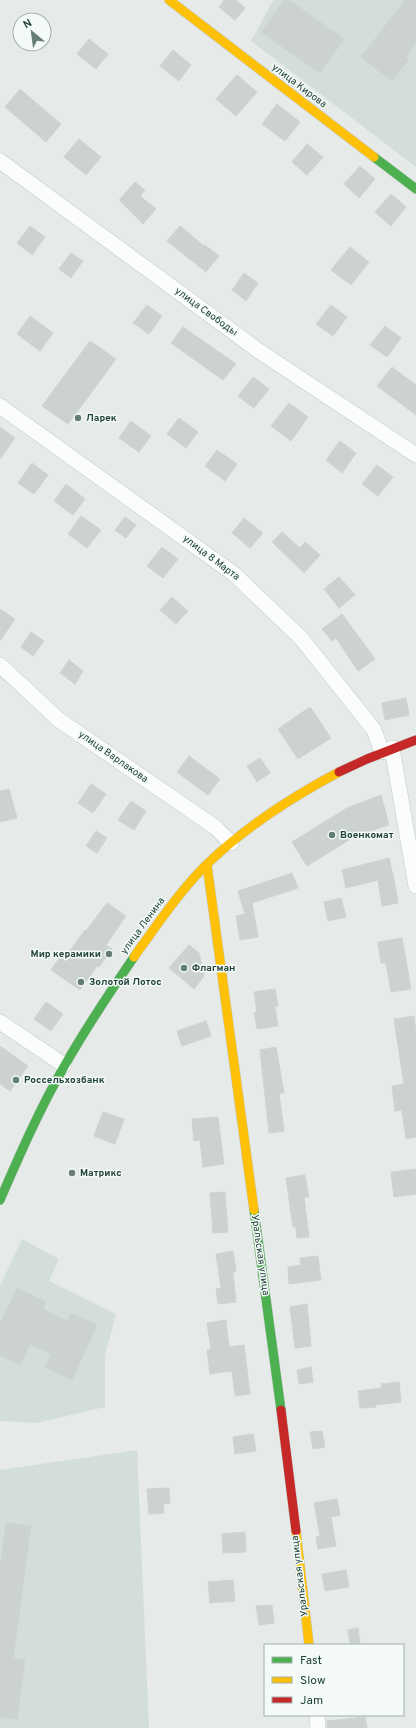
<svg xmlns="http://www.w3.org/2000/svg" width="416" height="1728" viewBox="0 0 416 1728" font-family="Overpass,sans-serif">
	<rect width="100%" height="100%" fill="#e6ebe9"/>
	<!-- built -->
	<g fill="#d3ded9">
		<path d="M273,0H416V167L251,41Z"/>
		<path d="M22,1239L59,1259L49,1281L116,1314L105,1356V1407L36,1423L0,1421V1286Z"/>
		<path d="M137,1450L149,1728H0V1470Z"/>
	</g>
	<!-- building -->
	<g fill="#ccd2d0" stroke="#ced4d2">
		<path d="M224,0H236L245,8L235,20L219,7Z"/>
		<path d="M284,0H289L344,39L320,73L261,32Z"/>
		<path d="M405,0H416V43L406,56L409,59L392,81L361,57Z"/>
		<path d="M89,39L108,54L96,69L77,54Z"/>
		<path d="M173,50L191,65L179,81L160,66Z"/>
		<path d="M237,75L257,92L236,116L216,99Z"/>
		<path d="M20,89L61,124L46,142L5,107Z"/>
		<path d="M277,104L300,122L285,141L262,124Z"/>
		<path d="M79,139L101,157L86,175L64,157Z"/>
		<path d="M307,144L323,157L307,175L292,162Z"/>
		<path d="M360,166L375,179L359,198L344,184Z"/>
		<path d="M135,182L145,190L140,196L156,209L143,224L119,200Z"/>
		<path d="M391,194L406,207L391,226L375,212Z"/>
		<path d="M30,226L45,237L32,255L17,243Z"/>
		<path d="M180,226L204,246L205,245L219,256L206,272L167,241Z"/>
		<path d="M350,247L369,262L351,285L331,270Z"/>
		<path d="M71,253L83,261L71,278L59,269Z"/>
		<path d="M244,273L258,283L246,301L232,290Z"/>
		<path d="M147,305L162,316L149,334L133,323Z"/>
		<path d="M331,305L347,317L333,336L316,324Z"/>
		<path d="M30,316L53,333L40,351L17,334Z"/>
		<path d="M385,326L401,338L387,357L370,345Z"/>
		<path d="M183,327L236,364L223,380L171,343Z"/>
		<path d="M90,341L116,359L68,424L42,406Z"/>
		<path d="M392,367L416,385V415L377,386Z"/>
		<path d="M253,377L269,389L254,408L238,396Z"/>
		<path d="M289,403L308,417L291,441L271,426Z"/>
		<path d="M179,418L198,432L186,448L167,434Z"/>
		<path d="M131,421L151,436L139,452L119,438Z"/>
		<path d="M0,427L15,438L0,459Z"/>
		<path d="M340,441L356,453L342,473L326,460Z"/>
		<path d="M217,450L237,464L225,481L205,466Z"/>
		<path d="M32,463L48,475L34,494L18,483Z"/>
		<path d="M377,465L393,477L378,496L362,484Z"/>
		<path d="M66,484L85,499L73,515L54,501Z"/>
		<path d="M81,516L101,530L87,548L68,534Z"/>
		<path d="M125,517L136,525L126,538L115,530Z"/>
		<path d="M244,518L263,533L250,548L232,533Z"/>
		<path d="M282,532L300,548L305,542L320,555L304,573L272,542Z"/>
		<path d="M162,547L178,559L163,578L147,566Z"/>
		<path d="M339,577L355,595L339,608L324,589Z"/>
		<path d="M172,597L188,611L176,624L160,610Z"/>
		<path d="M0,609L15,619L0,641Z"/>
		<path d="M342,614L375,659L358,671L336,638L332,641L322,629Z"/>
		<path d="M31,632L44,641L33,656L21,647Z"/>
		<path d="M69,660L83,671L75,684L60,673Z"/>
		<path d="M406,698L409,715L385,720L382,703Z"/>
		<path d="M310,707L331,738L298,759L278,729Z"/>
		<path d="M189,756L220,779L208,795L177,772Z"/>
		<path d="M260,758L270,773L257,782L247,766Z"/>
		<path d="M91,784L106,794L93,813L78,803Z"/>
		<path d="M9,789L17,818L0,822V791Z"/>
		<path d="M381,795L389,825L357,835L307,866L292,842L347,808Z"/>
		<path d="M131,801L146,811L134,830L118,820Z"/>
		<path d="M96,831L107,838L97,853L86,846Z"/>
		<path d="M389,858L394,880L398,903L382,906L378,880L346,888L342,870Z"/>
		<path d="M292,873L298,888L252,903L258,937L240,940L236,916L245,914L238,891Z"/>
		<path d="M341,898L346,917L328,921L324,902Z"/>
		<path d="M107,903L126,916L106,945L112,949L99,967L97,966L80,990L51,970L63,953L66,956L85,930L86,931Z"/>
		<path d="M402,938L411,989L391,992L386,963H381L378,942Z"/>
		<path d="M189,945L199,953L204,976L194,989L169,968Z"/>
		<path d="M275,989L278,1006L275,1007L278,1026L257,1029L254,1012H257L254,992Z"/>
		<path d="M46,1002L63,1014L51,1031L34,1019Z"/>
		<path d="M414,1016L416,1032V1137L406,1139L402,1110L395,1111L392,1086L404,1084L394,1019Z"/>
		<path d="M206,1021L211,1036L182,1046L177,1031Z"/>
		<path d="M0,1046L28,1066L10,1091L0,1084Z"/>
		<path d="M276,1047L284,1093H279L284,1131L269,1133L260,1050Z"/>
		<path d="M103,1112L124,1119L115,1144L94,1136Z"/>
		<path d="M218,1117L224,1164L203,1167L200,1140L194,1141L192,1119Z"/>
		<path d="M416,1169V1194L394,1197L391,1172Z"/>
		<path d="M305,1175L309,1197H304L309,1237L297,1238L296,1227H293L286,1178Z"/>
		<path d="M225,1192L228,1232L213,1233L210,1193Z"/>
		<path d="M233,1251L236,1271L233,1272L236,1302L218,1304L216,1289L221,1288L216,1254Z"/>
		<path d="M318,1256L321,1280L289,1284L288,1267L301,1265L300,1258Z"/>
		<path d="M17,1288L46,1302L43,1309L67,1321L71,1313L97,1325L72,1380L45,1367L51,1354L30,1344L20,1365L0,1355V1324Z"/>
		<path d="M307,1304L311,1346L295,1348L290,1307Z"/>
		<path d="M226,1320L229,1347L244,1345L250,1394L235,1396L232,1371L210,1374L207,1350L211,1349L207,1323Z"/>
		<path d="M311,1367L313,1382L299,1384L297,1370Z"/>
		<path d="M399,1382L401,1402L375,1405L376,1407L360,1408L358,1391L382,1388L381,1384Z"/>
		<path d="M322,1431L325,1447L313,1449L310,1432Z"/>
		<path d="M253,1434L256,1451L235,1454L233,1437Z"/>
		<path d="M169,1488L170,1503L163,1504L164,1513L149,1514L147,1489Z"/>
		<path d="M337,1499L340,1515L331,1517L336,1546L318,1549L316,1537L320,1536L314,1503Z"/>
		<path d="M6,1523L31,1526L13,1658L25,1660L17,1719L0,1717V1568Z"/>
		<path d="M245,1532L246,1552L223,1553L222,1534Z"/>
		<path d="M346,1570L349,1587L325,1591L322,1574Z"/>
		<path d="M233,1580L235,1601L210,1603L208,1582Z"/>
		<path d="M272,1605L274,1623L259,1625L256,1606Z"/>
		<path d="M358,1628L360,1643L350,1644L348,1630Z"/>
		<path d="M365,1717L367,1728H327V1721Z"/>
	</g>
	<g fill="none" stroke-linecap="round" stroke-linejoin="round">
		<defs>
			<g id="street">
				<path d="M0,161L259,351L416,455"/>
				<path d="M0,406L234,574L301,638L374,730L382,752"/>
				<path d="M0,665L59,720L215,827L231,843"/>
				<path d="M392,748L416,886"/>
				<path d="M0,1022L64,1065"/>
				<path d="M317,1715L318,1728"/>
			</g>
			<g id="fast">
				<path d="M374,157L416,189"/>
				<path d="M0,1200C20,1154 40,1108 65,1065C86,1028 110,992 134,957"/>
				<path d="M254,1210L281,1410"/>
			</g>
			<g id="slow">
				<path d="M169,0L374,157"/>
				<path d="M207,865L254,1210"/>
				<path d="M134,957C156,926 177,895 203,868C242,829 290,798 339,772"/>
				<path d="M296,1531L309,1645"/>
			</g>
			<g id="jam">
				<path d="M339,772L367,759L416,740"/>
				<path d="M281,1410L296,1531"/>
			</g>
		</defs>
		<!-- street casing -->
		<use href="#street" stroke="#c3c8c6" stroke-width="16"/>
		<!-- fast casing -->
		<use href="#fast" stroke="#c1c9c6" stroke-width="10"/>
		<!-- slow casing -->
		<use href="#slow" stroke="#c1c9c6" stroke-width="10"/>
		<!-- jam casing -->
		<use href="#jam" stroke="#c1c9c6" stroke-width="10"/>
		<!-- street -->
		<use href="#street" stroke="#fbfcfc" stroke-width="15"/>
		<!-- fast -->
		<use href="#fast" stroke="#4caf50" stroke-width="9"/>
		<!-- slow -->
		<use href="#slow" stroke="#ffc107" stroke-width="9"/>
		<!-- jam -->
		<use href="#jam" stroke="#c62828" stroke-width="9"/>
	</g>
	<!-- markers -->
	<g fill="#657d77" stroke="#f4faf7" stroke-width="1.5">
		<circle cx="78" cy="418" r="4"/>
		<circle cx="332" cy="835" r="4"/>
		<circle cx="109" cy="954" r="4"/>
		<circle cx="184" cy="968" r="4"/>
		<circle cx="81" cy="982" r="4"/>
		<circle cx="16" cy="1080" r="4"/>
		<circle cx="72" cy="1173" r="4"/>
	</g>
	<g text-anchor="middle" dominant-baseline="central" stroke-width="3" stroke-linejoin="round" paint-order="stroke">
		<!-- street labels -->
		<g font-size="10" fill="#20423a" stroke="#f4faf7">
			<text transform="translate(299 86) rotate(37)">улица Кирова</text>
			<text transform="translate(206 312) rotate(36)">улица Свободы</text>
			<text transform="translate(211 558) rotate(37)">улица 8 Марта</text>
			<text transform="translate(113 757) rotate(35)">улица Варлакова</text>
			<text transform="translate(143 926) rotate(-54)">улица Ленина</text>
			<text transform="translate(260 1255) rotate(82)">Уральская улица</text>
			<text transform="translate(300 1576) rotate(-97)">Уральская улица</text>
		</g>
		<!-- poi labels -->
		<g font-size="10" font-weight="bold" fill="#20423a" stroke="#f4faf7" text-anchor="start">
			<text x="86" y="418">Ларек</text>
			<text x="340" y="835">Военкомат</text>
			<text x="101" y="954" text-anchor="end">Мир керамики</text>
			<text x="192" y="968">Флагман</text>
			<text x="89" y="982">Золотой Лотос</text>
			<text x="24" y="1080">Россельхозбанк</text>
			<text x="80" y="1173">Матрикс</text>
		</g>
	</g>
	<!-- legend -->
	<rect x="264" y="1644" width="140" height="72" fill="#f4faf7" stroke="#9fb0ab"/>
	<rect x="272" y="1657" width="20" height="6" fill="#4caf50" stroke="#9fb0ab"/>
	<text x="300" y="1664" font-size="12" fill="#20423a">Fast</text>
	<rect x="272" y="1677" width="20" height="6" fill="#ffc107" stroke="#9fb0ab"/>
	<text x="300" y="1684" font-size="12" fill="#20423a">Slow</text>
	<rect x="272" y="1697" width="20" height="6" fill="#c62828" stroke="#9fb0ab"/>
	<text x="300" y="1704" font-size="12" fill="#20423a">Jam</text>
	<!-- north arrow -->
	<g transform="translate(32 32) rotate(331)"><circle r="19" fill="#f4faf7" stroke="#9fb0ab"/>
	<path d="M0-3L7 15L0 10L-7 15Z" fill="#657d77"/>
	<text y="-6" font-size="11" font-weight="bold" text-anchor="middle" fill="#20423a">N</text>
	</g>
</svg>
